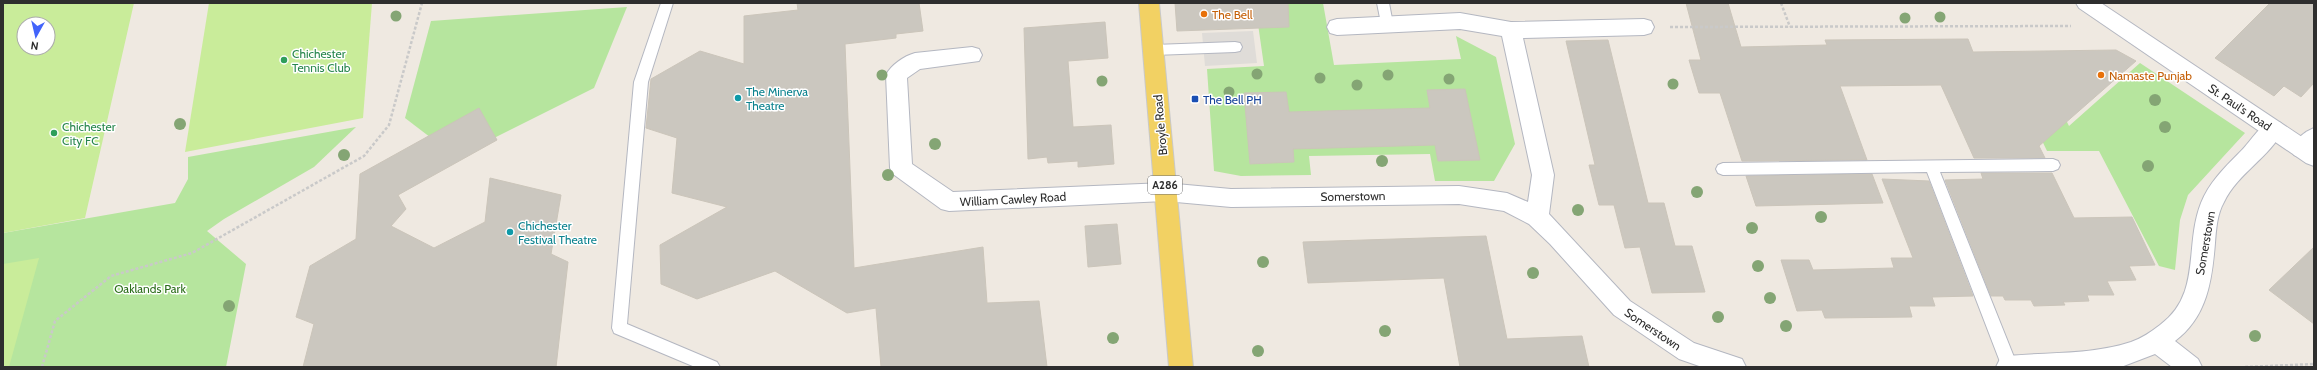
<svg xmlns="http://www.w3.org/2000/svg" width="2317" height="370" viewBox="0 0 2317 370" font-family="Cabin,sans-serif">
	<rect width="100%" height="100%" fill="#efe9e1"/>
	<!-- green -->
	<g fill="#b6e59e">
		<path d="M1255,3H1323L1334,65L1461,59L1456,36L1496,57L1515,144L1494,181H1435L1430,154L1309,156L1311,175L1241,176L1214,171L1207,69L1264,66Z"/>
		<path d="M627,7L594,88L456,157L405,118L431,21Z"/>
		<path d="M2032,52L2069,126L2140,63L2245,133L2188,195L2180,220L2175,270L2159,266L2099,151H2047L2034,124Z"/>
		<path d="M356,127L314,167L224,219L207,231L246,264L226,367H3V233L175,203L188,179V157Z"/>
	</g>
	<!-- pitch -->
	<g fill="#c9ec9a" fill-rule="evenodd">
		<path d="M3,3H134L85,218L3,233ZM24,24H48V48H24Z"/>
		<path d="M209,3H372L363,118L185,152Z"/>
		<path d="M39,258L9,367H3V264Z"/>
	</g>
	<!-- plaza -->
	<path fill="#dfdcd8" d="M1253,31L1257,63L1205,66L1202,33Z"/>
	<!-- building -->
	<g fill="#cbc7bf" stroke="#cbc5ba">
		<path d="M797,3H919L923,31L896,34V38L845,44L854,268L983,247L987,303L1039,301L1047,367H881L876,308L847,313L775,271L697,299L661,284L660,245L727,207L672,193L677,138L646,128L651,79L700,51L744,64V16L798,10Z"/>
		<path d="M1175,3H1288L1289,27L1177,31Z"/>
		<path d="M1686,3H1728L1741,47L1827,45L1825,40L1968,39L1973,52L2116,50L2136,61L2039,146L2045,158H1974L1941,85L1840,86L1867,160L1742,161L1720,93H1699L1689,60H1701Z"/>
		<path d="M2270,3H2314V83L2301,97L2284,86L2274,96L2215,58Z"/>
		<path d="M1105,22L1108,58L1068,61L1073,127L1111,125L1114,164L1078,167V161L1048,163L1047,157L1028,159L1024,28Z"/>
		<path d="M1608,40L1648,203H1664L1675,246H1692L1705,292L1652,293L1640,247L1625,248L1614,205H1599L1589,165H1595L1566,41Z"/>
		<path d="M1465,89L1480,160L1438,161L1435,145L1293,149L1294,162L1250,164L1244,93L1286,92L1289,112L1430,108L1427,90Z"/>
		<path d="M479,108L497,140L398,195L406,209L391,226L434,248L485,222L490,178L561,195L551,254L568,262L556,367H303L314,324L296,317L310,266L356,239L360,174Z"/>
		<path d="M1981,173H2052L2074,218L2132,217L2155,265L2129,266L2136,280L2107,281L2114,295H2087L2089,301L2063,302L2065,305L2034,306L2031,300H2005L2003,296H1991L1945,180L1983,179Z"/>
		<path d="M1872,174L1883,203L1756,206L1746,176Z"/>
		<path d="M1882,179L1929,181L1973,296L1932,297L1935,306H1909L1912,317L1825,318L1822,310L1797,311L1781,260H1809L1813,270L1894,268L1891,258H1913Z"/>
		<path d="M1117,224L1121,264L1088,267L1085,226Z"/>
		<path d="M1486,236L1507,339L1582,336L1589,367H1460L1444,278L1308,283L1303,242Z"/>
		<path d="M2314,247V324L2269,290Z"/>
	</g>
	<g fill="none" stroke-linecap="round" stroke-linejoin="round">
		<defs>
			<g id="lane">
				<path d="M661,3H673L648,82L627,324L717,362L720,367H695L614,333L612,328L634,82Z"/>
				<path d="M1377,3H1389L1393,24L1392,28H1382Z"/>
				<path d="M1235,42L1240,43L1242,47L1240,51L1235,52L1154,55L1149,54L1147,50L1149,46L1154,45Z"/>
				<path d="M2053,159L2058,161L2060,165L2058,169L2053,171L1940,172L2018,367H2002L1927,172L1723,175L1718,173L1716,169L1718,165L1723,163Z"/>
			</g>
			<g id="street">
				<path d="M1460,13L1511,22L1644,19L1651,21L1654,27L1651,33L1644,35L1523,38L1554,175L1549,214L1630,301L1694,343L1742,359L1746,367H1702L1679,359L1614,315L1550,244L1529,224L1504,211L1459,204L1231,207L1165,201L949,211L941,209L893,174L890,168L886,75C891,65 904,56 915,53L972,47L979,49L982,55L979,61L920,69L907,78L912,164L953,192L1165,183L1231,189L1459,186L1507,193L1528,202L1532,175L1502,36L1460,29L1337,35L1330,33L1327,27L1330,21L1337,19Z"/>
				<path d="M2273,120L2281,123L2284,129C2269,158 2238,173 2224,202C2217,214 2216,230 2215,243C2212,281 2207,317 2175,341L2198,359L2202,367H2172L2155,354L2121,367H1996L2000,359L2008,356C2048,352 2092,355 2131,342C2142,338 2151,332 2160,325C2202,294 2184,246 2201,203C2209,183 2224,168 2239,153C2250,143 2259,125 2273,120Z"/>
				<path d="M2314,128V151L2302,158L2294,155L2291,149C2296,139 2304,132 2314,128Z"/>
			</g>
			<path id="secondary" d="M2076,3H2101L2314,145V166L2306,163L2079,8Z"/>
			<path id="primary" d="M1139,3H1159L1193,367H1169Z"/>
		</defs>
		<!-- lane casing -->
		<use href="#lane" stroke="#b4b7c1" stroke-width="2"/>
		<!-- street casing -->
		<use href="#street" stroke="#b4b7c1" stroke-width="2"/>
		<!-- secondary casing -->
		<use href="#secondary" stroke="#b4b7c1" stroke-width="2"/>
		<!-- primary casing -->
		<use href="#primary" stroke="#c9c9c9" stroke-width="2"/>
		<!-- path -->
		<g stroke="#c9c9c9" stroke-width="2.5" stroke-dasharray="3 2" stroke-linecap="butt">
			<path d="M1781,3L1790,27"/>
			<path d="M1670,27L2071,26"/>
			<path d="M42,367L55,321L111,276L192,253L364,156L389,125L422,3"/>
			<path d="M2245,367L2314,364"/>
		</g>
		<!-- lane -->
		<use href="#lane" fill="#fff" fill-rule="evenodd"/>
		<!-- street -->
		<use href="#street" fill="#fff" fill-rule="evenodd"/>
		<!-- secondary -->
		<use href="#secondary" fill="#fff" fill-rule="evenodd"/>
		<!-- primary -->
		<use href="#primary" fill="#f2d163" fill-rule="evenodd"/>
	</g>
	<!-- trees -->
	<g fill="#84a574">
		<circle cx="396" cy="16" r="5.5"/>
		<circle cx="1940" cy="17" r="5.5"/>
		<circle cx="1905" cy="18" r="5.5"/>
		<circle cx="1257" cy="74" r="5.5"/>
		<circle cx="882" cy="75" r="5.5"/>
		<circle cx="1388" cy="75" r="5.5"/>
		<circle cx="1320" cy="78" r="5.5"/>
		<circle cx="1449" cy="79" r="5.5"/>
		<circle cx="1102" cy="81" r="5.5"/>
		<circle cx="1673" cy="84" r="5.5"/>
		<circle cx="1357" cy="85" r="5.5"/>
		<circle cx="1229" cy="92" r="5.5"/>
		<circle cx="2155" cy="100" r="6"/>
		<circle cx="180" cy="124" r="6"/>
		<circle cx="2165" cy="127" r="6"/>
		<circle cx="935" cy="144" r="6"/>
		<circle cx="344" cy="155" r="6"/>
		<circle cx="1382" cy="161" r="6"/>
		<circle cx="2148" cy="166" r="6"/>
		<circle cx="888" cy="175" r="6"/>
		<circle cx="1697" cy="192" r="6"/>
		<circle cx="1578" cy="210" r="6"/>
		<circle cx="1821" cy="217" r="6"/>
		<circle cx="1752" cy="228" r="6"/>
		<circle cx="1263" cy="262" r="6"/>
		<circle cx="1758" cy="266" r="6"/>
		<circle cx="1533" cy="273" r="6"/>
		<circle cx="1770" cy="298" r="6"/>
		<circle cx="229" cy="306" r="6"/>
		<circle cx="1718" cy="317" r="6"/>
		<circle cx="1786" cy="326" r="6"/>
		<circle cx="1385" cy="331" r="6"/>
		<circle cx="2255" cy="336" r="6"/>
		<circle cx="1113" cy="338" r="6"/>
		<circle cx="1258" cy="351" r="6"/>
	</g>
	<!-- markers -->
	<g fill="#e8710a" stroke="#fff" stroke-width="1.5">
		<circle cx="1204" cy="14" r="4"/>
		<circle cx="2101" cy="75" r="4"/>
	</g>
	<g fill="#2e9e5b" stroke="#fff" stroke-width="1.5">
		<circle cx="284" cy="60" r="4"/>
		<circle cx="54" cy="133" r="4"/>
	</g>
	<g fill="#0f9aa8" stroke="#fff" stroke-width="1.5">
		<circle cx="738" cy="98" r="4"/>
		<circle cx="510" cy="232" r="4"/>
	</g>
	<rect fill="#1a4fb4" stroke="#fff" stroke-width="1.5" x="1191" y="95" width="8" height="8" rx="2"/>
	<g text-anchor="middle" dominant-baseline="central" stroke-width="3" stroke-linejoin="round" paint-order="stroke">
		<!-- shield labels -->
		<rect fill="#fff" stroke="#6d6d6d" stroke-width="1" x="1148" y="176" width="34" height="18" rx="3"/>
		<g font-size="11" font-weight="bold" fill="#2e2e2e">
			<text x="1165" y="185">A286</text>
		</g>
		<!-- food labels -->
		<g font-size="12" fill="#c56008" stroke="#fff" text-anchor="start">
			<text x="1212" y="14">The Bell</text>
			<text x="2109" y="75">Namaste Punjab</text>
		</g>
		<!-- leisure labels -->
		<g font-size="12" fill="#27864d" stroke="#fff" text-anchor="start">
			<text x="292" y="53">Chichester<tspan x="292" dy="14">Tennis Club</tspan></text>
			<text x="62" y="126">Chichester<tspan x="62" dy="14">City FC</tspan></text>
		</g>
		<!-- culture labels -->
		<g font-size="12" fill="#0d838f" stroke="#fff" text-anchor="start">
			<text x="746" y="91">The Minerva<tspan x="746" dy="14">Theatre</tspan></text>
			<text x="518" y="225">Chichester<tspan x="518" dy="14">Festival Theatre</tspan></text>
		</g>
		<!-- transit labels -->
		<g font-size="12" fill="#164399" stroke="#fff" text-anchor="start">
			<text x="1203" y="99">The Bell PH</text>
		</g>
		<!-- street labels -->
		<g font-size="12" fill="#2e2e2e" stroke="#fff">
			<text transform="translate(2240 107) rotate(34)">St. Paul's Road</text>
			<text transform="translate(1160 125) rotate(-95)">Broyle Road</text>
			<text transform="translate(1353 196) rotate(-1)">Somerstown</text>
			<text transform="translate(1013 199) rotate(-3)">William Cawley Road</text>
			<text transform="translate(2205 243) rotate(-80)">Somerstown</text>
			<text transform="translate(1653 329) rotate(34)">Somerstown</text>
		</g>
		<!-- park labels -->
		<g font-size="12" fill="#2c6e1b" stroke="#fff">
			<text x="150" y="288">Oaklands Park</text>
		</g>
	</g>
	<!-- border -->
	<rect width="2317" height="370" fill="none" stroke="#2e2e2e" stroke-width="8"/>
	<!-- north arrow -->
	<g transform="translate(36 36) rotate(188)"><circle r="19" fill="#ffffff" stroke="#ababab"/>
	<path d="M0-3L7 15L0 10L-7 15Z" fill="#4264fb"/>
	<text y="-6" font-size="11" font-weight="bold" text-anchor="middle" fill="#2e2e2e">N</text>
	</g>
</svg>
